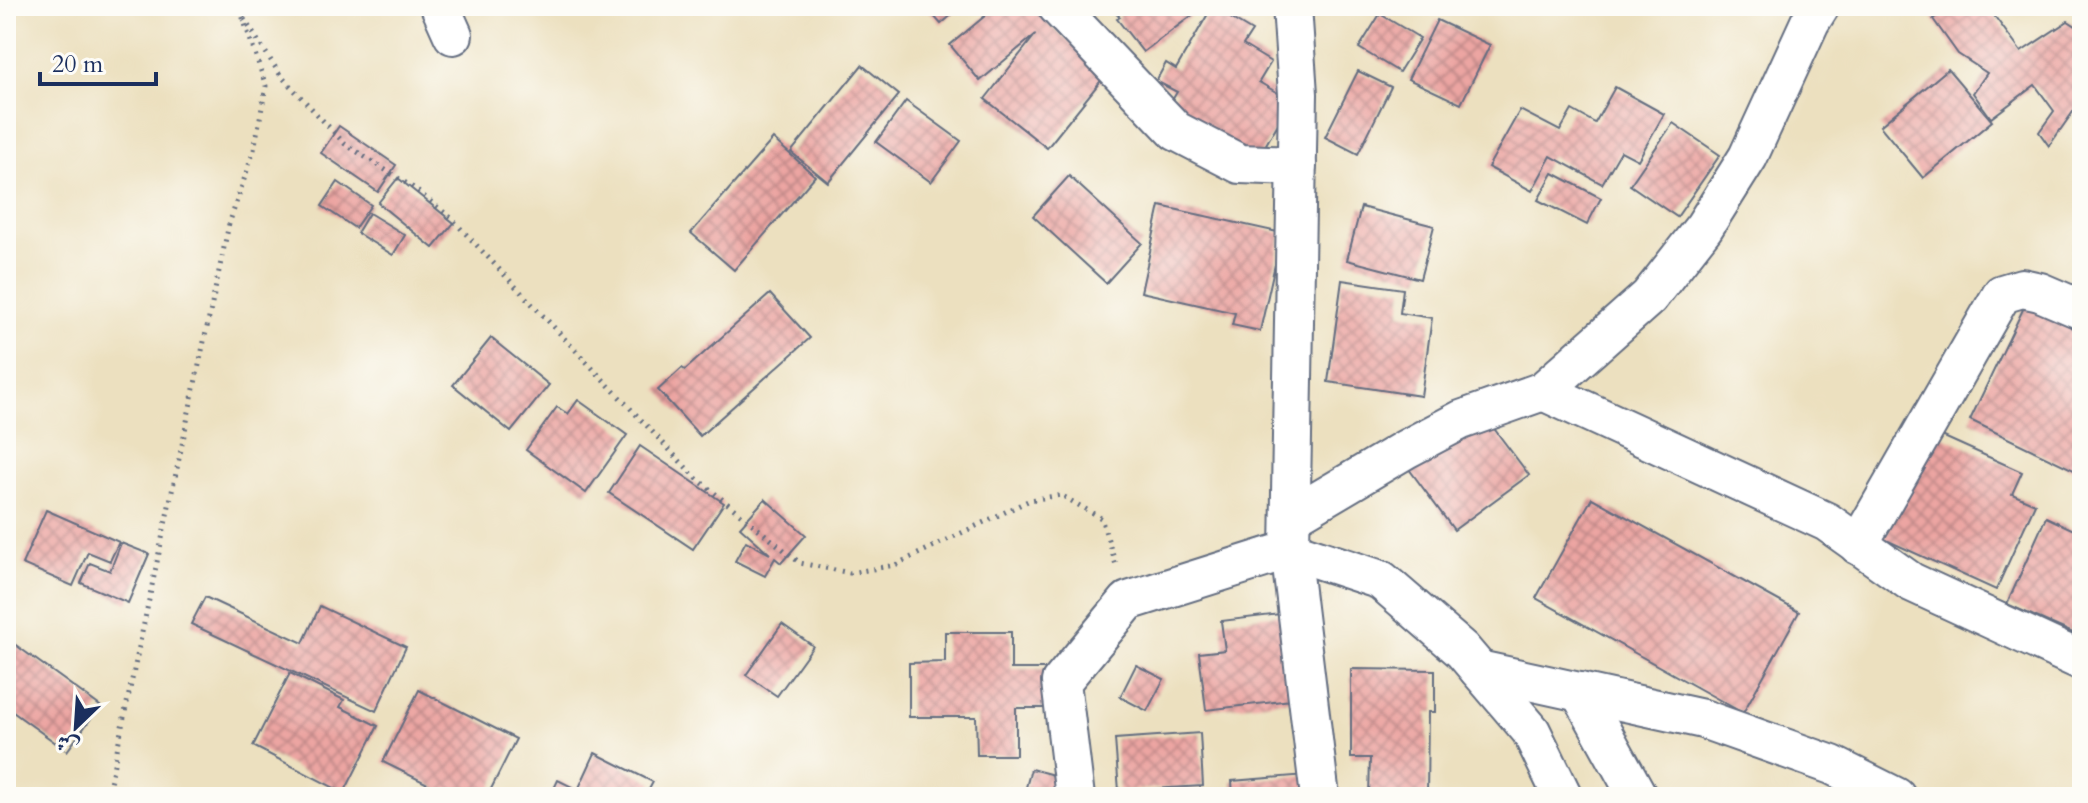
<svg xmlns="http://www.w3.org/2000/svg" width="2088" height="803" viewBox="0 0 2088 803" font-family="Cardo,Amiri,serif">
	<defs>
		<pattern id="building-cross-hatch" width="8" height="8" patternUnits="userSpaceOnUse" patternTransform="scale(2)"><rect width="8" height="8" fill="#eca5a2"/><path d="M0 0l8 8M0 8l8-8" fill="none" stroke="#be8787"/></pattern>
	</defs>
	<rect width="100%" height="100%" fill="#fdfcf7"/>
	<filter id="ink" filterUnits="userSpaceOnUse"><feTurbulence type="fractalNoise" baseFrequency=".0125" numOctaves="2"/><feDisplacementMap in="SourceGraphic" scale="16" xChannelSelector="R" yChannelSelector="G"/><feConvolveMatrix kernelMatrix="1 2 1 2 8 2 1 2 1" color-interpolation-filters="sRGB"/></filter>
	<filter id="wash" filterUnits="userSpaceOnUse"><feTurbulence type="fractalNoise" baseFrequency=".006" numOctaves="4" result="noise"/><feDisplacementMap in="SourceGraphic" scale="32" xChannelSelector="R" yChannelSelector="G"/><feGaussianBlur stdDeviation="1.8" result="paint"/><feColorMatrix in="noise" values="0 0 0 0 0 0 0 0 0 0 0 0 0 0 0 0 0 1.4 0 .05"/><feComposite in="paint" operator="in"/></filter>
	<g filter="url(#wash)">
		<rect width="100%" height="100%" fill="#ece0bf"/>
		<g id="blocks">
			<!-- building -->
			<g fill="url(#building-cross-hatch)">
				<path d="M925,6H962L941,24Z"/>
				<path d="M997,6H1044L1054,19L1048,24L1108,72L1047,148L985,99L1036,34L980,81L950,45Z"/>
				<path d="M1111,6H1189L1195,13L1143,52L1117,19L1120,17Z"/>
				<path d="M1950,6H1987L2021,52L2068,21L2082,30V99L2049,146L2039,132L2054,111L2035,85L1991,118L1973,93L1987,73L1958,54L1933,19Z"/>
				<path d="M1212,7L1252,31L1243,45L1271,62L1259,82L1291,101L1257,160L1168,107L1177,92L1156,81L1166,63L1176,69Z"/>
				<path d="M1380,14L1420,38L1399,72L1359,48Z"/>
				<path d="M1437,20L1490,45L1461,104L1408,79Z"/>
				<path d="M862,65L899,95L828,182L791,152Z"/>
				<path d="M1948,69L1992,121L1923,178L1880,126Z"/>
				<path d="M1358,71L1391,87L1358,154L1325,137Z"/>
				<path d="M1615,87L1664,114L1638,160L1621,151L1602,184L1551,156L1532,191L1488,167L1520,110L1560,131L1572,110L1595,123Z"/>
				<path d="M906,101L961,141L931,182L876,142Z"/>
				<path d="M1673,123L1720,155L1677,217L1630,185Z"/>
				<path d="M339,126L396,165L378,192L321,153Z"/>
				<path d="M773,139L815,176L734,270L691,233Z"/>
				<path d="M1553,173L1601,198L1587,225L1538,200Z"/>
				<path d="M1069,176L1142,243L1106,283L1033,216Z"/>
				<path d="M398,178L454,223L433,248L378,203Z"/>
				<path d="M338,182L371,205L355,228L322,206Z"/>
				<path d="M1160,206L1282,233L1260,331L1232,325L1235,313L1141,292Z"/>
				<path d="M1361,207L1434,226L1420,279L1347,260Z"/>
				<path d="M369,213L405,235L393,255L357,233Z"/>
				<path d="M1342,280L1403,289L1400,313L1432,318L1421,396L1328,382Z"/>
				<path d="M770,294L810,338L700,436L658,390L682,368L685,370Z"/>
				<path d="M2027,301L2082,328V474L1970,420Z"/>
				<path d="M491,338L549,385L511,432L453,385Z"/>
				<path d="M578,400L627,435L586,493L526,450L557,407L568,414Z"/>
				<path d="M1483,414L1529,475L1454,530L1409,469Z"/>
				<path d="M1933,432L2022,472L2012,494L2035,504L1996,590L1884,539Z"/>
				<path d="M640,446L724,503L693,549L609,493Z"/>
				<path d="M1592,498L1799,612L1743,713L1536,598Z"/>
				<path d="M765,499L806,535L781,563L775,558L765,576L735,561L746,541L770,554L740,527Z"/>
				<path d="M46,510L119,542L110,561L88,552L73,586L22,564Z"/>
				<path d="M2046,517L2078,532L2082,524V637L2007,604Z"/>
				<path d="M121,543L149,554L128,603L81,583L90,563L110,571Z"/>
				<path d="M205,597L303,643L320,606L406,647L376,711L191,624Z"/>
				<path d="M1280,614L1291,700L1206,710L1199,653L1225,650L1221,621Z"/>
				<path d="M782,624L813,646L777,696L746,675Z"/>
				<path d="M945,632H1011V669H1046V708H1016V755H977L976,717H909V663L945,662Z"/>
				<path d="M6,638L100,706L67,751L6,707Z"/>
				<path d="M1136,665L1164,679L1147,711L1120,697Z"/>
				<path d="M1351,669L1435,670V712H1428L1427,797H1369L1370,758H1351Z"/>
				<path d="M290,673L344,700L340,707L378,726L344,793L253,746Z"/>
				<path d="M419,690L516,739L487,797H454L383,762Z"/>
				<path d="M1200,733L1203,786L1119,791L1115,739Z"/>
				<path d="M595,753L653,782L645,797H550L558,780L578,790Z"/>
				<path d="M1031,769L1061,777L1055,797L1025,791Z"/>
				<path d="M1306,775L1308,797H1233L1232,781Z"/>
			</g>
		</g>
	</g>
	<g filter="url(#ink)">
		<use href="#blocks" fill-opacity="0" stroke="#646d80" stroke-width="2"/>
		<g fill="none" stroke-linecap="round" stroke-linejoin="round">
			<defs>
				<g id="minor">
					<path d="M440,6L453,35"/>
					<path d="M1057,6L1176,131L1240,164L1297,166"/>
					<path d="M1292,6L1298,94L1290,550L1320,797"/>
					<path d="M1543,391L1827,522L1911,582L2082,661"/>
					<path d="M1291,517L1406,449L1461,420L1543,391L1649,297L1704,227L1748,157L1810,22L1820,6"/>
					<path d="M1858,545L2002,294L2022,288L2040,292L2082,310"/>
					<path d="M1479,670L1703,719L1832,765L1896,797"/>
					<path d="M1580,692L1638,797"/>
					<path d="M1075,797L1061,682L1128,601L1290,550L1381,580L1462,650L1531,731L1563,797"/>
				</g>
			</defs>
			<!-- minor casing -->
			<use href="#minor" stroke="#646d80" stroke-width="42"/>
			<!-- path -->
			<g stroke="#646d80" stroke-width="5" stroke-dasharray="2 6" stroke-linecap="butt">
				<path d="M244,19L281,76L345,144L412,187L450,217L695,477L800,563L850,573L895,565L1030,500L1061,495L1101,518L1116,565"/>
				<path d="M107,797L229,224L254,150L266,86L239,6"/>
			</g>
			<!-- minor -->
			<use href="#minor" stroke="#fff" stroke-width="38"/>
		</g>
	</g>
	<!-- margin -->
	<rect width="2088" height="803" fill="none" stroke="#fdfcf7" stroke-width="32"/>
	<!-- north arrow -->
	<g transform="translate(76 727) rotate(205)" stroke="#fdfcf7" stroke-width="6" paint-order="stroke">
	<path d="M0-6L14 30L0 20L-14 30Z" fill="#1b2f5e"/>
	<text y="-12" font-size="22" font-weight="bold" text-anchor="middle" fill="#1b2f5e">ش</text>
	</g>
	<!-- scale -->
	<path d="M40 72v12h116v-12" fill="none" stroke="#1b2f5e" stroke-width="4"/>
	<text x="52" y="72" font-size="24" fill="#1b2f5e" stroke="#fdfcf7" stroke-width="6" paint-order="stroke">20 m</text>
</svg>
